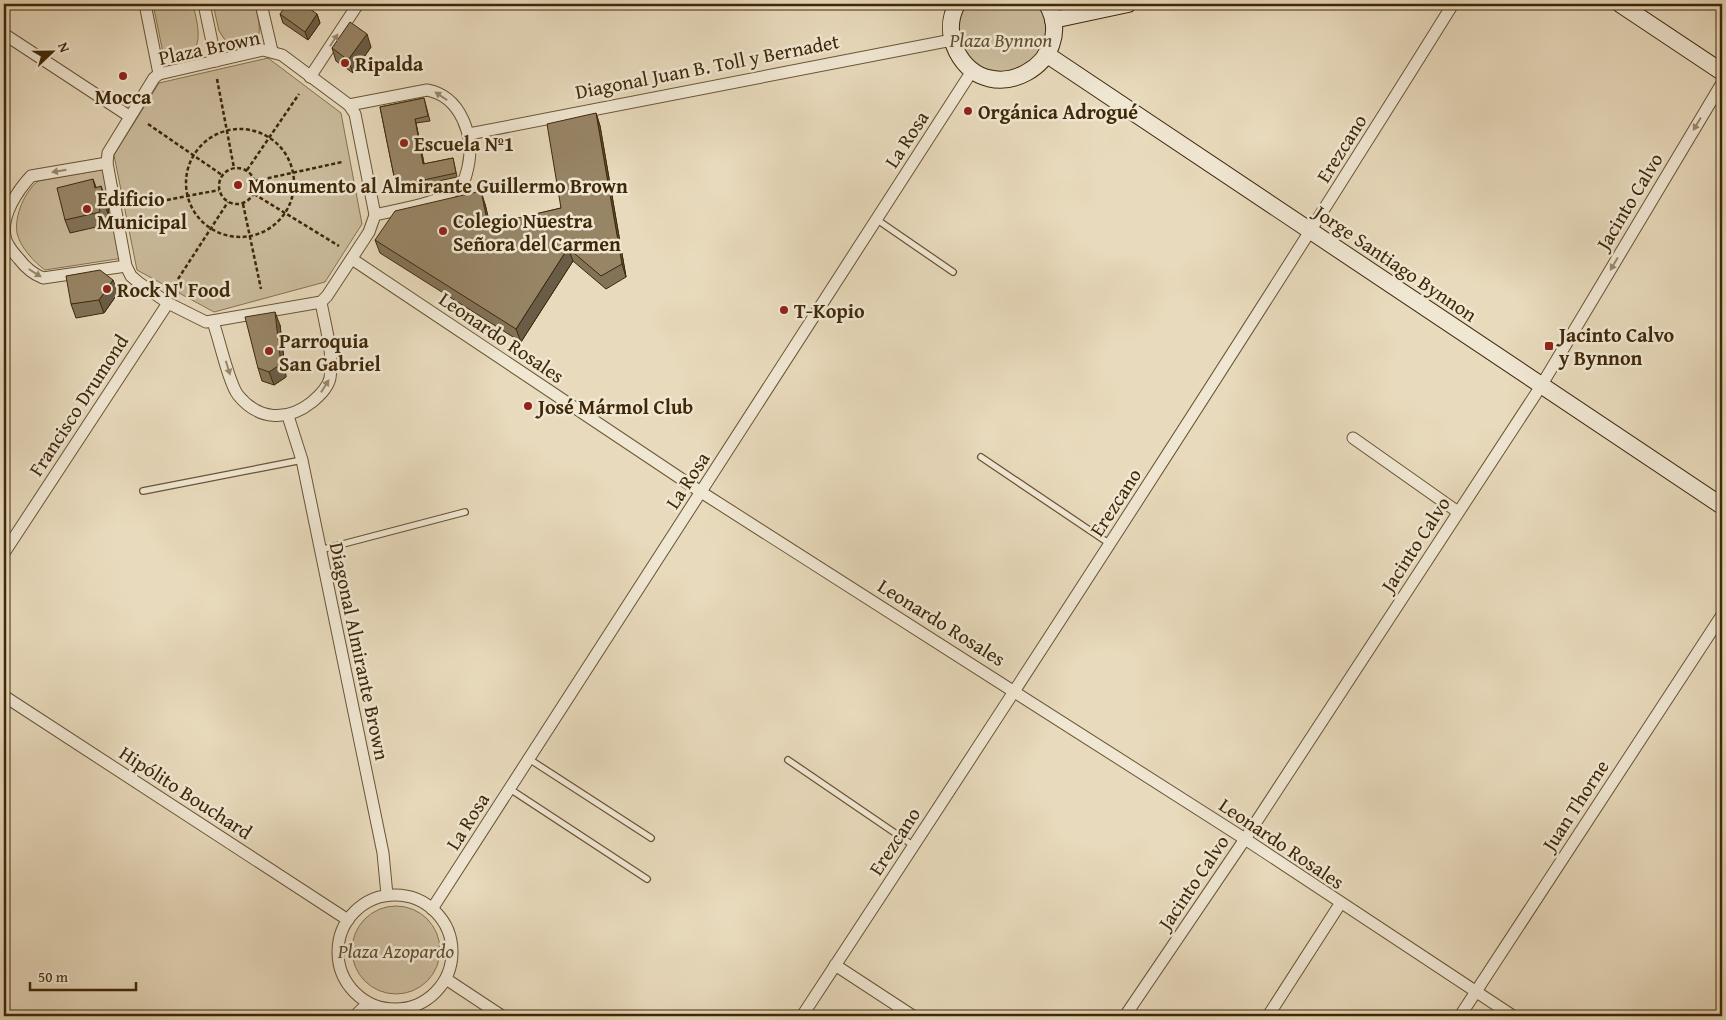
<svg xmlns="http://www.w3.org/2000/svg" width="1726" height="1020" viewBox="0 0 1726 1020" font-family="'Gentium Book Plus',serif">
	<rect width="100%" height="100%" fill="#e8dabc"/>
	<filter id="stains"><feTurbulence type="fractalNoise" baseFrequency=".004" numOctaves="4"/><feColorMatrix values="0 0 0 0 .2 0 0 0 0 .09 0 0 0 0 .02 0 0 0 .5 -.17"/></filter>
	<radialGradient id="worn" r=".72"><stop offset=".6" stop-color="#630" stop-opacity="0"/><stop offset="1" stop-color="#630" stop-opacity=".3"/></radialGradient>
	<!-- green -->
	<g fill="#cbbc9d" stroke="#857252">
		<path d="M153,4H193C198,27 208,57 172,59L163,53Z"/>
		<path d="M213,4H255C262,32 265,55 227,43L219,31Z"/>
		<path d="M964,4H1038C1045,14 1048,28 1044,40C1025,102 933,67 964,4Z"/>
		<path d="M268,58L341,113L362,224L325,282L214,312L137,270L114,155L159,83Z"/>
		<path d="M106,169L123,258L45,270C34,262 20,247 17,233C14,216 25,191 38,181Z"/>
		<circle cx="396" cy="950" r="44"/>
	</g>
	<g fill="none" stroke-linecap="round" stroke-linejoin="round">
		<defs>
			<g id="lane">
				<path d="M876,219L953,272"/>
				<path d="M981,457L1110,544"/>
				<path d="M143,491L302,460"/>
				<path d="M320,550L465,512"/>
				<path d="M529,759L651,838"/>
				<path d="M788,760L914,846"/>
				<path d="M510,789L647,879"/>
			</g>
			<g id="street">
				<path d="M145,4L159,74"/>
				<path d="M204,4L216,61"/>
				<path d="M261,4L272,51"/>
				<path d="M4,34L129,116"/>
				<path d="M263,50L282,55L349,105L355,114L375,215L369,232L327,296L321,302L206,322L168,303L138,282L131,276L126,266L107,163L108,153L154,78L159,74Z"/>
				<path d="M310,77L358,4"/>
				<path d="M349,105L427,90C461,96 475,137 468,167C466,175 465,182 459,187C440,204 399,209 375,215"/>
				<path d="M469,134L952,40"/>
				<path d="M107,163L31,176C18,190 1,215 5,236C6,245 13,252 19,259C25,267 33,274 43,278L126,266"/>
				<path d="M352,259L701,492L1245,839L1513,1016"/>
				<path d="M213,322C219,338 229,384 238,395C258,420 287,422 312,402C319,396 328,388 330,378C334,354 325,325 321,302"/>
				<path d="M288,416L302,460L383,853L387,895"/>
				<path d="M1353,438L1458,512"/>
				<path d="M4,553L168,303"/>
				<path d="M4,696L348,920"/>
				<circle cx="395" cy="952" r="57"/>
				<path d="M432,909L972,71"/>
				<path d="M835,965L913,1016"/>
				<path d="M446,979L502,1016"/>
				<path d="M355,1016L368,1003"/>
				<path d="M802,1016C1022,681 1241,344 1453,4"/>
				<path d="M1125,1016L1245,839L1541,386L1722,83"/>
				<path d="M1268,1016L1340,904"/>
				<path d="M1460,1016L1722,615"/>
			</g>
			<g id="secondary">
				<path d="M957,4C949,19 949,36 957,52C989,113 1080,62 1047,4"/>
				<path d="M1620,4L1722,72"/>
				<path d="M1053,20L1128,4"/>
				<path d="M1046,54L1722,506"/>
			</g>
		</defs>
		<!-- lane casing -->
		<use href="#lane" stroke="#695435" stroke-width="8"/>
		<!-- street casing -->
		<use href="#street" stroke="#695435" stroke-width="13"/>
		<!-- secondary casing -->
		<use href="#secondary" stroke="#3f2808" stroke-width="18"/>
		<!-- path -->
		<g stroke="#3f2808" stroke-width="2.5" stroke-dasharray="4 2.5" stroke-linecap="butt">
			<path d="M1721,4L1722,15"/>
			<path d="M217,79L234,168"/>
			<path d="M148,124L222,175"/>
			<circle cx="240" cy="183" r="54"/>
			<circle cx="237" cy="186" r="18"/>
			<path d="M247,170L299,94"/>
			<path d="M255,181L342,162"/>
			<path d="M254,194L339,246"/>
			<path d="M243,204L261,289"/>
			<path d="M135,206L219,190"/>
			<path d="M178,279L228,202"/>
			<path d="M173,293L177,287"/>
		</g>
		<!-- lane -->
		<use href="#lane" stroke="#f0e7d3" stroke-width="5.5"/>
		<!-- street -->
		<use href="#street" stroke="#f0e7d3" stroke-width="11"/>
		<!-- secondary -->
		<use href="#secondary" stroke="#f0e7d3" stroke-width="16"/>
	</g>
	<!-- wall -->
	<g fill="#827258" stroke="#3f2808">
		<path d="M280,14H317L320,23L308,40L283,23Z"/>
		<path d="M371,47L353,73L336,61L332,48Z"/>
		<path d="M424,98L430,121L416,123L424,164L453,158L457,177L397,190L396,186L380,107Z"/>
		<path d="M596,113L600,126L626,277L606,289L573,261L521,342L380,253L375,240L485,204L490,225L561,208Z"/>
		<path d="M93,179L96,187L106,199L110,219L103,220L105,225L70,233L65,220Z"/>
		<path d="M118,293L104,313L76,318L71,304Z"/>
		<path d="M280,325L286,377L274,385L262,381L258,368Z"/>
	</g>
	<!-- shaded-wall -->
	<g fill="#6a5d47" stroke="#3f2808">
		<path d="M317,14L320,23L308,40L305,32Z"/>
		<path d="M367,34L371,47L353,73L348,60Z"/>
		<path d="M596,113L600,126L626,277L622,264Z"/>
		<path d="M415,119L416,123L425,168L423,164Z"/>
		<path d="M101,186L106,199L110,219L105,206Z"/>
		<path d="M481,191L485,204L493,238L488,225Z"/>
		<path d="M568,248L573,261L521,342L516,329Z"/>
		<path d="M113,280L118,293L104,313L99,300Z"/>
		<path d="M275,312L280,325L286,377L274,385L269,372Z"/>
	</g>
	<!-- building -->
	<g fill="#978566" stroke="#3f2808">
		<path d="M287,4H303L317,14L305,32L280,14Z"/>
		<path d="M350,22L367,34L348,60L332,48Z"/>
		<path d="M424,98L428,116L415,119L423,164L453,158L456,173L396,186L380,107Z"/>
		<path d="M596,113L622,264L601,276L568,248L516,329L375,240L395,211L481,191L488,225L561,208L547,124Z"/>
		<path d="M93,179L95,188L101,186L105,206L99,207L100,212L65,220L57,188Z"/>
		<path d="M100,270L113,280L99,300L71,304L66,276Z"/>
		<path d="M275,312L281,364L269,372L258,368L245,317Z"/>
	</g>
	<!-- one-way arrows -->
	<defs><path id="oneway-solid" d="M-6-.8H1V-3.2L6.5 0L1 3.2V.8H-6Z" transform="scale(1.25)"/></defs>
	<g fill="#98886e">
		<use href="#oneway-solid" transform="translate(334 40) rotate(-57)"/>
		<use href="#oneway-solid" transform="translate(441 96) rotate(-146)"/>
		<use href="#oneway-solid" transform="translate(1697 124) rotate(121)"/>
		<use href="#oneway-solid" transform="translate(59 171) rotate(171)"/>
		<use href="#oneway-solid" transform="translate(1614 264) rotate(121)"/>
		<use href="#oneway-solid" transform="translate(35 273) rotate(32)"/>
		<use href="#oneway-solid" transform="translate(228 368) rotate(73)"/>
		<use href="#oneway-solid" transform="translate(325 386) rotate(-58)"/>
	</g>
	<!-- markers -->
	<g fill="#8f2418" stroke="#f0e7d3" stroke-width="2">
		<circle cx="345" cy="63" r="5"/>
		<circle cx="123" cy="76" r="5"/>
		<circle cx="968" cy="111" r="5"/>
		<circle cx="404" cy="143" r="5"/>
		<circle cx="238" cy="185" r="5"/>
		<circle cx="87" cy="209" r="5"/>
		<circle cx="443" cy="231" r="5"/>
		<circle cx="107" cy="289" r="5"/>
		<circle cx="784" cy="310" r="5"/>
		<rect x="1544" y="341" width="10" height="10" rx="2.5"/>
		<circle cx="269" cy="351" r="5"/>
		<circle cx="528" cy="406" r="5"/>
	</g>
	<g text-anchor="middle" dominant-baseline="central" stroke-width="5" stroke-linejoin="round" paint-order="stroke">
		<!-- park labels -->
		<g font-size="20" font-style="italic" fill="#624d2d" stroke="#f0e7d3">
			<text x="1001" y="39">Plaza Bynnon</text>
			<text x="396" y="950">Plaza Azopardo</text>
		</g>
		<!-- street labels -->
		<g font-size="20" fill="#3f2808" stroke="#f0e7d3">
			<text transform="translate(209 47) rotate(-12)">Plaza Brown</text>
			<text transform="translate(707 66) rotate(-11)">Diagonal Juan B. Toll y Bernadet</text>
			<text transform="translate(906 139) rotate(-57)">La Rosa</text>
			<text transform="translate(1341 148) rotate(-58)">Erezcano</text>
			<text transform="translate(1629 201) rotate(-59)">Jacinto Calvo</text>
			<text transform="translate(1396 263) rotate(34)">Jorge Santiago Bynnon</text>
			<text transform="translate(502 337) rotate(34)">Leonardo Rosales</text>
			<text transform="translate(78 405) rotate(-57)">Francisco Drumond</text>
			<text transform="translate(687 480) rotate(-57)">La Rosa</text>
			<text transform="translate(1115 502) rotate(-57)">Erezcano</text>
			<text transform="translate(1415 544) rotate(-57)">Jacinto Calvo</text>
			<text transform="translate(942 622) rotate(32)">Leonardo Rosales</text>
			<text transform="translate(360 651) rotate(78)">Diagonal Almirante Brown</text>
			<text transform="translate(186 792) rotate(33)">Hipólito Bouchard</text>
			<text transform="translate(1575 805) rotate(-57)">Juan Thorne</text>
			<text transform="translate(467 821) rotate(-58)">La Rosa</text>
			<text transform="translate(894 841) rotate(-57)">Erezcano</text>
			<text transform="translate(1282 843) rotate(34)">Leonardo Rosales</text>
			<text transform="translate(1193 882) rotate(-56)">Jacinto Calvo</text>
		</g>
		<!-- poi labels -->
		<g font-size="20" font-weight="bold" fill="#3f2808" stroke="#f0e7d3" text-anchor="start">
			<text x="355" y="63">Ripalda</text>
			<text x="123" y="96" text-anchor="middle">Mocca</text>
			<text x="978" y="111">Orgánica Adrogué</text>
			<text x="414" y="143">Escuela Nº1</text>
			<text x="248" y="185">Monumento al Almirante Guillermo Brown</text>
			<text x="97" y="198">Edificio<tspan x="97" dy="23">Municipal</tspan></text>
			<text x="453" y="220">Colegio Nuestra<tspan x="453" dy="23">Señora del Carmen</tspan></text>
			<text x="117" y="289">Rock N' Food</text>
			<text x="794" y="310">T-Kopio</text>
			<text x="1559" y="334">Jacinto Calvo<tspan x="1559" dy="23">y Bynnon</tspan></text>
			<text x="279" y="340">Parroquia<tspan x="279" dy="23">San Gabriel</tspan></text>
			<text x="538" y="406">José Mármol Club</text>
		</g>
	</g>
	<!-- margin -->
	<rect width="1726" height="1020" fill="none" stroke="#e8dabc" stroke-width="20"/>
	<rect x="5" y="5" width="1716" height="1010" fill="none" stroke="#3f2808" stroke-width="2.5"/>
	<rect x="10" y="10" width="1706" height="1000" fill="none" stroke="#3f2808"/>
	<!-- north arrow -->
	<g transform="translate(52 52) rotate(68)" stroke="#f0e7d3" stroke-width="4" paint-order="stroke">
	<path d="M0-4L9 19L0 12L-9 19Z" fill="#3f2808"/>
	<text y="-8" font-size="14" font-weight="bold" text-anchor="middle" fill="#3f2808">N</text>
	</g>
	<!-- scale -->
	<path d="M30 982v8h106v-8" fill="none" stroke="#3f2808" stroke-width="2.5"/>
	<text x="38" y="982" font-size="15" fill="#3f2808" stroke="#f0e7d3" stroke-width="4" paint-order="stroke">50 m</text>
	<rect width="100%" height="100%" filter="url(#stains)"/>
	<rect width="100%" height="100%" fill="url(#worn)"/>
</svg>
